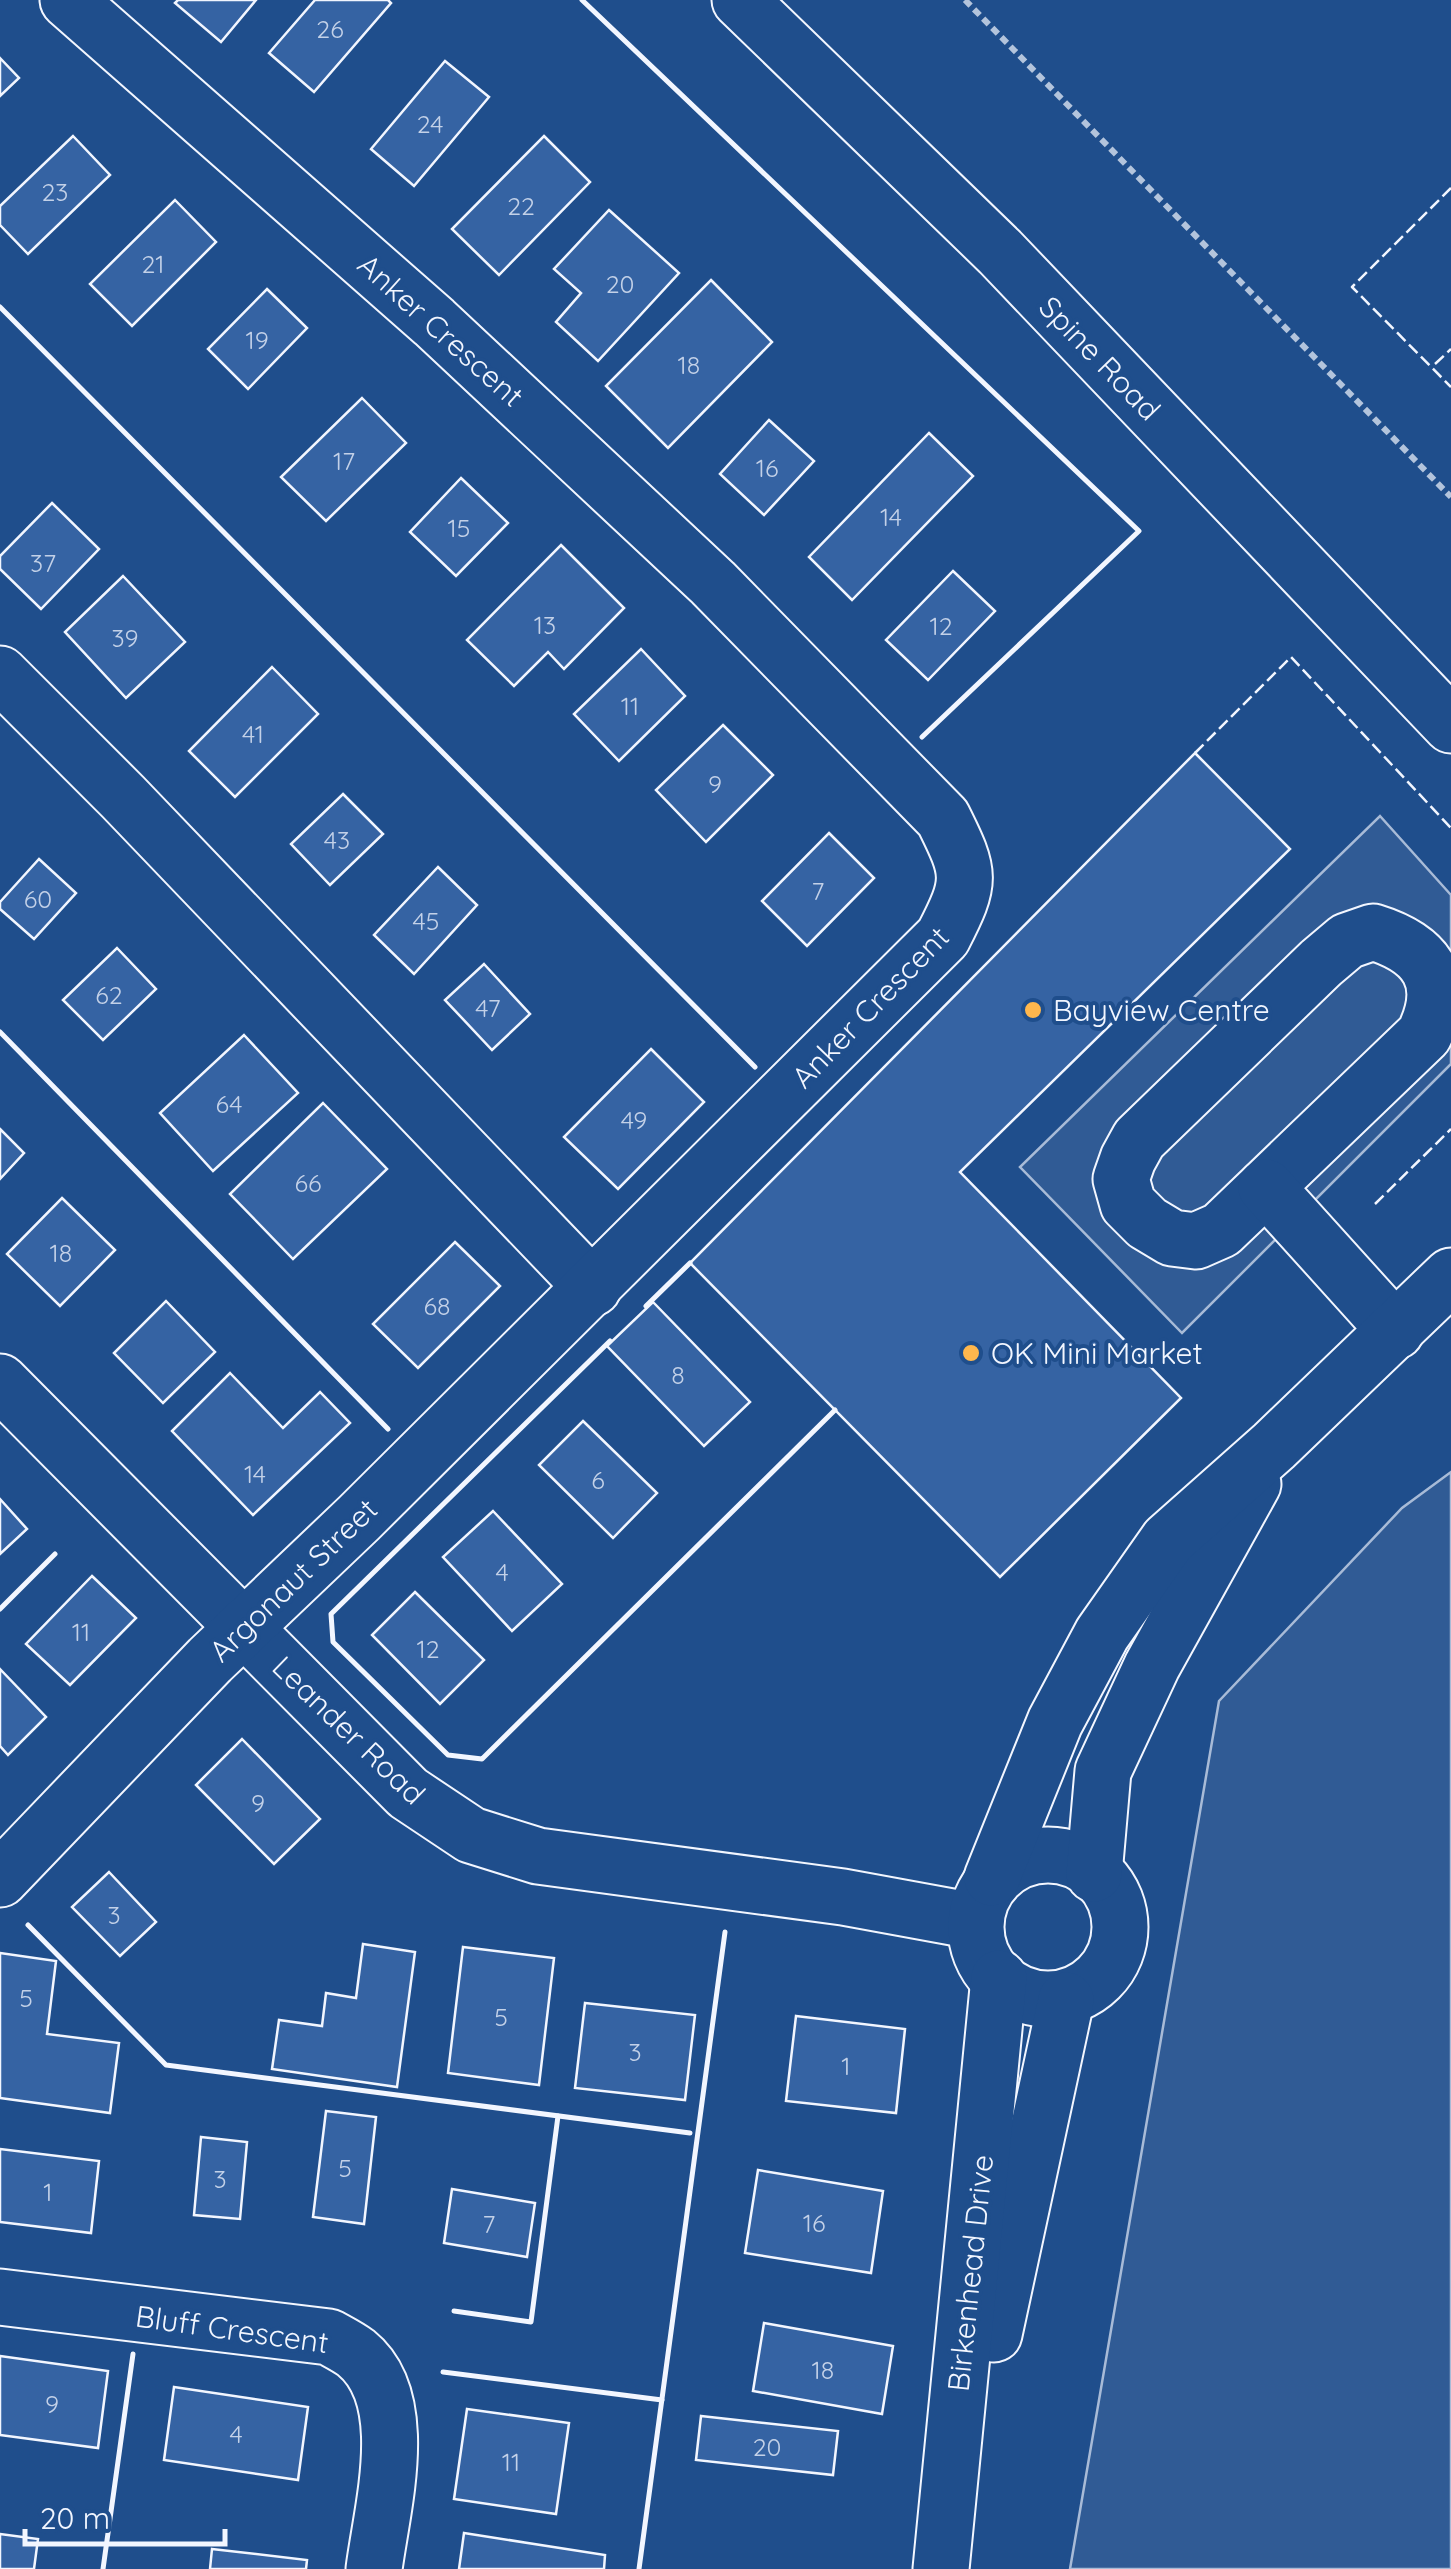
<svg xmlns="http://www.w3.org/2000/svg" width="1451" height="2569" viewBox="0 0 1451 2569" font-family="Quicksand,sans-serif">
	<rect width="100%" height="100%" fill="#1f4e8c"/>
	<!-- built -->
	<g fill="#305b95" stroke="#a8bbd7" stroke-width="2.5">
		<path d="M1380,816L1451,895V1064L1182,1333L1020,1167Z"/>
		<path d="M1451,1472V2569H1070L1219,1701L1402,1508Z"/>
	</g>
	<!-- building -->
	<g fill="#3563a3" stroke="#f2f6ff" stroke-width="2.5">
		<path d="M178,0H256L221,42L175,3Z"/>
		<path d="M315,0H388L391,3L314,92L269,53Z"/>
		<path d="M0,58L19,78L0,96Z"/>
		<path d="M445,61L489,97L414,186L371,149Z"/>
		<path d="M73,136L110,175L28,254L0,225V206Z"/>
		<path d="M544,136L590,182L499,275L452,229Z"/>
		<path d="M175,200L216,242L132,326L90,284Z"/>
		<path d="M609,210L679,273L598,361L556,322L581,293L554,269Z"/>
		<path d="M711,280L772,342L668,448L606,386Z"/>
		<path d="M267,289L307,328L248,389L208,349Z"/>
		<path d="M362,398L406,443L326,521L281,477Z"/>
		<path d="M769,420L814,461L764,515L720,474Z"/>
		<path d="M929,433L973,476L852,600L809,557Z"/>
		<path d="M461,478L508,523L456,576L410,532Z"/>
		<path d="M52,503L99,549L41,609L0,569V556Z"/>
		<path d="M561,545L624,608L564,669L548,652L514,686L467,640Z"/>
		<path d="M953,571L995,611L928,680L886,640Z"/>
		<path d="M123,576L185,642L126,698L65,632Z"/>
		<path d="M641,649L685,696L619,761L574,714Z"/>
		<path d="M272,667L318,714L235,797L189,751Z"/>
		<path d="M723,725L773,775L706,842L656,790Z"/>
		<path d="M1195,753L1290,849L960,1172L1181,1398L1000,1577L690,1263Z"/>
		<path d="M343,794L383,834L330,885L291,844Z"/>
		<path d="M829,833L874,878L807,946L762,901Z"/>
		<path d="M39,859L76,893L34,939L0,909V902Z"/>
		<path d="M438,867L477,905L414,974L374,935Z"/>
		<path d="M117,948L156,989L103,1040L63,1000Z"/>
		<path d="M484,964L530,1014L492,1050L445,1000Z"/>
		<path d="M244,1035L298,1093L213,1171L160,1113Z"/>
		<path d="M651,1049L704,1102L618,1189L564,1137Z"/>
		<path d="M323,1103L387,1169L293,1259L230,1194Z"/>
		<path d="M0,1129L24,1153L0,1179Z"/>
		<path d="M62,1198L115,1250L60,1306L7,1254Z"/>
		<path d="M455,1242L500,1286L418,1368L373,1324Z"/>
		<path d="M166,1301L215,1352L163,1403L114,1353Z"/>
		<path d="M653,1302L750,1402L704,1446L607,1346Z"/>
		<path d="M230,1373L283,1428L320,1392L350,1423L253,1515L172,1431Z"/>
		<path d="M583,1421L657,1493L613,1538L539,1465Z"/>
		<path d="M0,1499L27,1529L0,1554Z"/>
		<path d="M493,1511L562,1584L512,1631L443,1557Z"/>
		<path d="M92,1576L136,1618L70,1685L26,1644Z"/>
		<path d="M415,1592L484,1660L440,1704L372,1635Z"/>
		<path d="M0,1669L46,1717L8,1755L0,1746Z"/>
		<path d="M242,1739L320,1819L274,1864L196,1785Z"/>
		<path d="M109,1872L156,1922L120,1956L72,1907Z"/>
		<path d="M363,1944L415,1952L397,2087L272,2069L279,2020L322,2026L326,1993L356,1998Z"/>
		<path d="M463,1947L554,1958L539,2085L448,2073Z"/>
		<path d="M0,1953L56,1961L47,2034L119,2043L110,2113L0,2098Z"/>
		<path d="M585,2003L695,2015L685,2100L575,2088Z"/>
		<path d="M796,2016L905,2029L896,2113L786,2101Z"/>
		<path d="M326,2111L376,2117L364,2224L313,2217Z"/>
		<path d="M201,2137L247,2142L240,2219L194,2215Z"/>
		<path d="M0,2149L99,2161L91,2233L0,2222Z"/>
		<path d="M758,2170L883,2191L871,2273L745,2253Z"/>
		<path d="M452,2189L535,2203L527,2257L444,2243Z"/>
		<path d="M764,2323L893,2346L882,2414L753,2391Z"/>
		<path d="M0,2356L108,2371L98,2448L0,2435Z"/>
		<path d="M174,2387L308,2407L298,2480L164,2460Z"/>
		<path d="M467,2409L569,2423L556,2514L454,2499Z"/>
		<path d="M701,2416L838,2431L833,2475L696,2460Z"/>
		<path d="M464,2533L605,2555L604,2569H459Z"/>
		<path d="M0,2534L38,2539L34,2569H0Z"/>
		<path d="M212,2549L307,2560L306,2569H210Z"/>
	</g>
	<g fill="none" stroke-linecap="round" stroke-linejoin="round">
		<defs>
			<g id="minor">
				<path d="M0,674L123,797L593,1288"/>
				<path d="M1373,932C1428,949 1450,981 1424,1035L1221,1230L1196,1241L1172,1238L1147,1223L1128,1204L1121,1179L1128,1159L1139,1139L1321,963L1347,941Z"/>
				<path d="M1266,1187L1396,1331"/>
				<path d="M0,1382L408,1793L471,1835L538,1856L843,1897L974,1921"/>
				<circle cx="1048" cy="1927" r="72"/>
				<path d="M1094,1874L1103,1771L1152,1666L1253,1484"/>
				<path d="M992,1878L1055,1722L1102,1634L1168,1540L1274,1446L1451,1276"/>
				<path d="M0,1879L210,1660L359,1518L943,937C972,881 971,874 943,818L713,583L434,322L68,0"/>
				<path d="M0,2297L329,2337C338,2342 348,2347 356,2353C413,2399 382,2507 374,2569"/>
				<path d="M994,2334L1066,2000"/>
				<path d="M941,2569L999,1978"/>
			</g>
			<path id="major" d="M740,0L1000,252L1451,725"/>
		</defs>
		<!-- minor casing -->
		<use href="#minor" stroke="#f2f6ff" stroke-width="59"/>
		<!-- major casing -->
		<use href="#major" stroke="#f2f6ff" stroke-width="59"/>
		<!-- path -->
		<path stroke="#b3c4dc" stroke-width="6" stroke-dasharray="8 5" stroke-linecap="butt" d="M965,0L1451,497"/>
		<!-- minor -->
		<use href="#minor" stroke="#1f4e8c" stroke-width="55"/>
		<!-- major -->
		<use href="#major" stroke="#1f4e8c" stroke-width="55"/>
		<!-- fence -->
		<g stroke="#f2f6ff" stroke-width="2.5" stroke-dasharray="12 5" stroke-linecap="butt">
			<path d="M1451,188L1352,287L1451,387"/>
			<path d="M1435,364L1451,349"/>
			<path d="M1195,753L1291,657L1451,828"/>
			<path d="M1375,1204L1451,1129"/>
		</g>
		<!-- wall -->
		<g stroke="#f2f6ff" stroke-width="5">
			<path d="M582,0L1139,531L922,737"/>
			<path d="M0,307L755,1067"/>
			<path d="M0,1032L388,1429"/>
			<path d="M646,1306L690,1263"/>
			<path d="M610,1341L331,1614L333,1642L448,1755L482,1759L835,1410"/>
			<path d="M0,1609L55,1554"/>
			<path d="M28,1925L166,2065L690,2133"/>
			<path d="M454,2311L531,2322L558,2116"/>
			<path d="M443,2372L662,2400"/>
			<path d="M103,2569L133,2354"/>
			<path d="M639,2569L725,1932"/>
		</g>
	</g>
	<!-- markers -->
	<g fill="#ffb74d" stroke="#1f4e8c" stroke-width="4">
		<circle cx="1033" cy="1010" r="10"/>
		<circle cx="971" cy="1353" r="10"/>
	</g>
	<g text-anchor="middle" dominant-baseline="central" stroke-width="8" stroke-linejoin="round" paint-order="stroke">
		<!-- number labels -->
		<g font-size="25" fill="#c3d1e8">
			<text x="330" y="28">26</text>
			<text x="430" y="123">24</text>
			<text x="55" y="191">23</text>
			<text x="521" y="205">22</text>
			<text x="153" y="263">21</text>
			<text x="620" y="283">20</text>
			<text x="257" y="339">19</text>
			<text x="689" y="364">18</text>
			<text x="344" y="460">17</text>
			<text x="767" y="467">16</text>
			<text x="891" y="516">14</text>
			<text x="459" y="527">15</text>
			<text x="43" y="562">37</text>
			<text x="545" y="624">13</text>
			<text x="941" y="625">12</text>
			<text x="125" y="637">39</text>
			<text x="630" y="705">11</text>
			<text x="253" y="733">41</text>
			<text x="715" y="783">9</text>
			<text x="337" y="839">43</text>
			<text x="818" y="890">7</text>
			<text x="38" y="898">60</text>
			<text x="426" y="920">45</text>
			<text x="109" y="994">62</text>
			<text x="488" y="1007">47</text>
			<text x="229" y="1103">64</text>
			<text x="634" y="1119">49</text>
			<text x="308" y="1182">66</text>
			<text x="61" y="1252">18</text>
			<text x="437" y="1305">68</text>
			<text x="678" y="1374">8</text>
			<text x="255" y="1473">14</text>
			<text x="598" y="1479">6</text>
			<text x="502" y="1571">4</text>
			<text x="81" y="1631">11</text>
			<text x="428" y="1648">12</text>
			<text x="258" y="1802">9</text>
			<text x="114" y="1914">3</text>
			<text x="26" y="1997">5</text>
			<text x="501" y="2016">5</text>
			<text x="635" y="2051">3</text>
			<text x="846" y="2065">1</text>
			<text x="345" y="2167">5</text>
			<text x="220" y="2178">3</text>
			<text x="48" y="2191">1</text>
			<text x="814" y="2222">16</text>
			<text x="489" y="2223">7</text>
			<text x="823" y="2369">18</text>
			<text x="52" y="2403">9</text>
			<text x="236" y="2433">4</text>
			<text x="767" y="2446">20</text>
			<text x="511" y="2461">11</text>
		</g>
		<!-- street labels -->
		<g font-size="30" fill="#f2f6ff" stroke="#1f4e8c">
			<text transform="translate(441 330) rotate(42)">Anker Crescent</text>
			<text transform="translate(1100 358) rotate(46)">Spine Road</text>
			<text transform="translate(870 1007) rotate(-46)">Anker Crescent</text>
			<text transform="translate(293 1580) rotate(-44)">Argonaut Street</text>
			<text transform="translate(349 1730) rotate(44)">Leander Road</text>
			<text transform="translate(970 2273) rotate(-84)">Birkenhead Drive</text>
			<text transform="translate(232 2329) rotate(8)">Bluff Crescent</text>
		</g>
		<!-- poi labels -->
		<g font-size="30" fill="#f2f6ff" stroke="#1f4e8c" text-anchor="start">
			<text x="1053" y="1010">Bayview Centre</text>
			<text x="991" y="1353">OK Mini Market</text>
		</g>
	</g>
	<!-- scale -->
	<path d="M25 2529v15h200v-15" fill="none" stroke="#f2f6ff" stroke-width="5"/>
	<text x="40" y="2529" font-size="30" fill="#f2f6ff" stroke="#1f4e8c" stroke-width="8" paint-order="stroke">20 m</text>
</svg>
